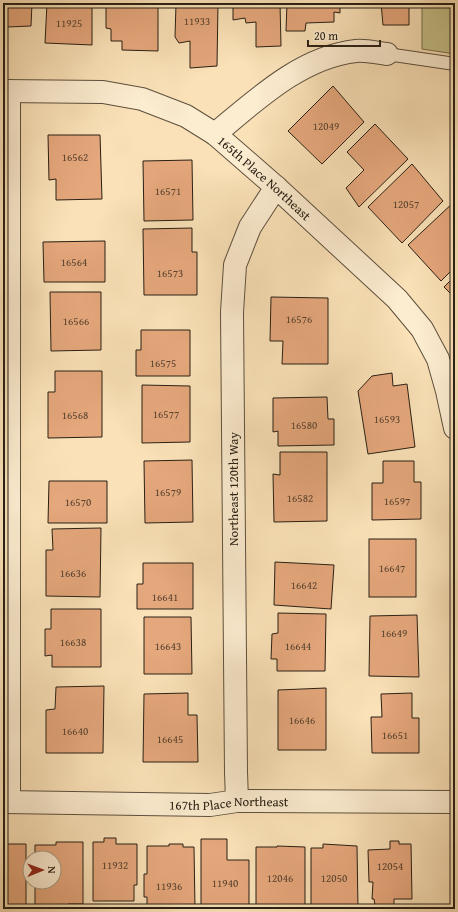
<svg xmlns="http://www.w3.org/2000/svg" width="458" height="912" viewBox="0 0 458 912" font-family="'Gentium Book Plus',serif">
	<rect width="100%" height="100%" fill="#fae1b7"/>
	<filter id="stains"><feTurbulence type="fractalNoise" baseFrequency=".005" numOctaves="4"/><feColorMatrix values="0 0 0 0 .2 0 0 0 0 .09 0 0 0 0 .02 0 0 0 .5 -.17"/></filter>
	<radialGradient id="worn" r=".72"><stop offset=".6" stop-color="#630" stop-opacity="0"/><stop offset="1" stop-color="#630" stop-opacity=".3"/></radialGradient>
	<!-- green -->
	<path fill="#c5c189" stroke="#77704f" d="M422,3H455V54L422,49Z"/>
	<!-- building -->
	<g fill="#e5a77c" stroke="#292015">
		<path d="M3,3H32L31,26L7,27V51H3Z"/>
		<path d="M47,3H92V45L45,43Z"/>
		<path d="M106,3H158V51L122,50V41H111V29L106,28Z"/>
		<path d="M184,3H218L217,66L190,68V41L179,43L175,37L176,4Z"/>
		<path d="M233,3H280L281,46L256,47V22L246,23L245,18L233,20Z"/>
		<path d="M287,3H340V13L334,12V22L306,23L305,31H286Z"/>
		<path d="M380,3H409V25H383L381,3Z"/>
		<path d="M333,86L364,122L322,164L288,131Z"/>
		<path d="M375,124L408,159L359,207L346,188L364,170L347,152Z"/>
		<path d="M48,135H100L102,199L56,200V179L49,180Z"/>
		<path d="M192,160L193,220L144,221L143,161Z"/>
		<path d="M412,164L443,201L402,243L368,207Z"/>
		<path d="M455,201V267L441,281L408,245Z"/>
		<path d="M192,228V252H197V295H144L143,229Z"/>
		<path d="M105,241V282H44L43,242Z"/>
		<path d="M455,276V298L444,287Z"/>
		<path d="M50,292H101V350L51,351Z"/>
		<path d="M271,297L328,298V364H282L283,341H270Z"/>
		<path d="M141,330H190V376H136V350H141Z"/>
		<path d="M55,371H102V437L48,438V392H55Z"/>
		<path d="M392,373L393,386L407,384L415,447L368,454L358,391L372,376Z"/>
		<path d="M142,385L190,386V442L142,443Z"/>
		<path d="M327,397L328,419H334V445L278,446V431L273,432V398Z"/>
		<path d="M280,452H327V521L274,522L273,474L280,475Z"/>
		<path d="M192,460L193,522L145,523L144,461Z"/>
		<path d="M383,461H414V482H421V519L372,520V483H383Z"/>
		<path d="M49,481H107V523H48Z"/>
		<path d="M101,528L100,597L46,596V550H53L52,529Z"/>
		<rect x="369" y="539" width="47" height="58"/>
		<path d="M275,562L334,565L331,609L274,605Z"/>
		<path d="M143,563H193V609H137V584H143Z"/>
		<path d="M51,609H101V667H52V655L45,656V629H51Z"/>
		<path d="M278,613L326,614L325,671H277V659H271L272,634L278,633Z"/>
		<path d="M417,615L419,677L369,676L370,616Z"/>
		<path d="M144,617H191L192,674H144Z"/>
		<path d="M104,686L103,753H46V710L55,709L56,687Z"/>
		<path d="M326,688V750H278V690Z"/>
		<path d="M188,693V715H197L198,762H143L144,694Z"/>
		<path d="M412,693V718H419V753H372L371,717H382L381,694Z"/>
		<path d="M104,838H116V844H137V885H134V901H93V842H104Z"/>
		<path d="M201,839H227V860H249V909H214V905H201Z"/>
		<path d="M390,841H399V844H411L412,899H394V905H375L374,899H372L373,882H369L368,850L390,849Z"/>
		<path d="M3,842H5V844H26V909H3Z"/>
		<path d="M56,842H83V904H68V908L35,907V882H54V858H35V845H56Z"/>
		<path d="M169,844H183V847H194L195,909H147V897H144V874H147V846H169Z"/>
		<path d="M323,844L357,846L358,909H311V848H323Z"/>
		<path d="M277,846L305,847V909H256V847H277Z"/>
	</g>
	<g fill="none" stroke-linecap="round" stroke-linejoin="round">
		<defs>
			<path id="lane" d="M387,54L455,64"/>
			<g id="street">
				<path id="s1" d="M3,91L103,92L142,99L186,116L215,134L276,187L397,299L422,329L438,359L447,391L455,428"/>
				<path d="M215,134C256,100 301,57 356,51C366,50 378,53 387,54"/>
				<path d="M237,801L236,772L232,312L235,265L250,227L276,187"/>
				<path id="s2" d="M3,802L210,805L237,801L455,802"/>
				<path d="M9,802V91"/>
			</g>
		</defs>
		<!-- lane casing -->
		<use href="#lane" stroke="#5d503e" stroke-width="14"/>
		<!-- street casing -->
		<use href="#street" stroke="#5d503e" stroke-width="24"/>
		<!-- lane -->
		<use href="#lane" stroke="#fcecd0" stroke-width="12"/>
		<!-- street -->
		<use href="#street" stroke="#fcecd0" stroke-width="22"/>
	</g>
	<g text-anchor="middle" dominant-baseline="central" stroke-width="4" stroke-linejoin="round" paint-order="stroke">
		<!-- number labels -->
		<g font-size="11" fill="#58422f">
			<text x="197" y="21">11933</text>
			<text x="69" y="23">11925</text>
			<text x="326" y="126">12049</text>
			<text x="75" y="157">16562</text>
			<text x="168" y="191">16571</text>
			<text x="406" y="204">12057</text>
			<text x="74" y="262">16564</text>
			<text x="170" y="273">16573</text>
			<text x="299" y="319">16576</text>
			<text x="76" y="321">16566</text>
			<text x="163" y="363">16575</text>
			<text x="166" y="414">16577</text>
			<text x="75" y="415">16568</text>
			<text x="387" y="419">16593</text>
			<text x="304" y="425">16580</text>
			<text x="168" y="492">16579</text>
			<text x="300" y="498">16582</text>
			<text x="397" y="501">16597</text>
			<text x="78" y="502">16570</text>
			<text x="392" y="568">16647</text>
			<text x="73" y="573">16636</text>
			<text x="304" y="585">16642</text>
			<text x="165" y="597">16641</text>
			<text x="394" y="633">16649</text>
			<text x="73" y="642">16638</text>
			<text x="168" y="646">16643</text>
			<text x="298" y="646">16644</text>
			<text x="302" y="720">16646</text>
			<text x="75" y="731">16640</text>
			<text x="395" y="735">16651</text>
			<text x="170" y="739">16645</text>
			<text x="115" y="865">11932</text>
			<text x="390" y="866">12054</text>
			<text x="280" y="878">12046</text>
			<text x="334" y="878">12050</text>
			<text x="225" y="883">11940</text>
			<text x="169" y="886">11936</text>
		</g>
		<!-- street labels -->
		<g font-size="13" fill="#292015" stroke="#fcecd0">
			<text stroke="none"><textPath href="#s1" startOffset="287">165th Place Northeast</textPath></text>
			<text transform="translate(233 489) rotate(-90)">Northeast 120th Way</text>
			<text stroke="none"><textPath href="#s2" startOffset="226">167th Place Northeast</textPath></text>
		</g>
	</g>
	<!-- margin -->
	<rect width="458" height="912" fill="none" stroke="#fae1b7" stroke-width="16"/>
	<rect x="4" y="4" width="450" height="904" fill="none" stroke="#292015" stroke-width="2"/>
	<rect x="8" y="8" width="442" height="896" fill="none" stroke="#292015"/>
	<!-- north arrow -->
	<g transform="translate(42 870) rotate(89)"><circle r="19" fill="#fcecd0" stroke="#a89a85"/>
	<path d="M0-3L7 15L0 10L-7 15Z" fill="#8f2418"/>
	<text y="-6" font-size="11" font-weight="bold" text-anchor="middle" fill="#292015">N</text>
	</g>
	<!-- scale -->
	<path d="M308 40v6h72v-6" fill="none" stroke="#292015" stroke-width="2"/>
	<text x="314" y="40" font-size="12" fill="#292015" stroke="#fcecd0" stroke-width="3" paint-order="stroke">20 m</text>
	<rect width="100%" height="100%" filter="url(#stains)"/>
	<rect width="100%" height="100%" fill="url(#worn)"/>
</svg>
